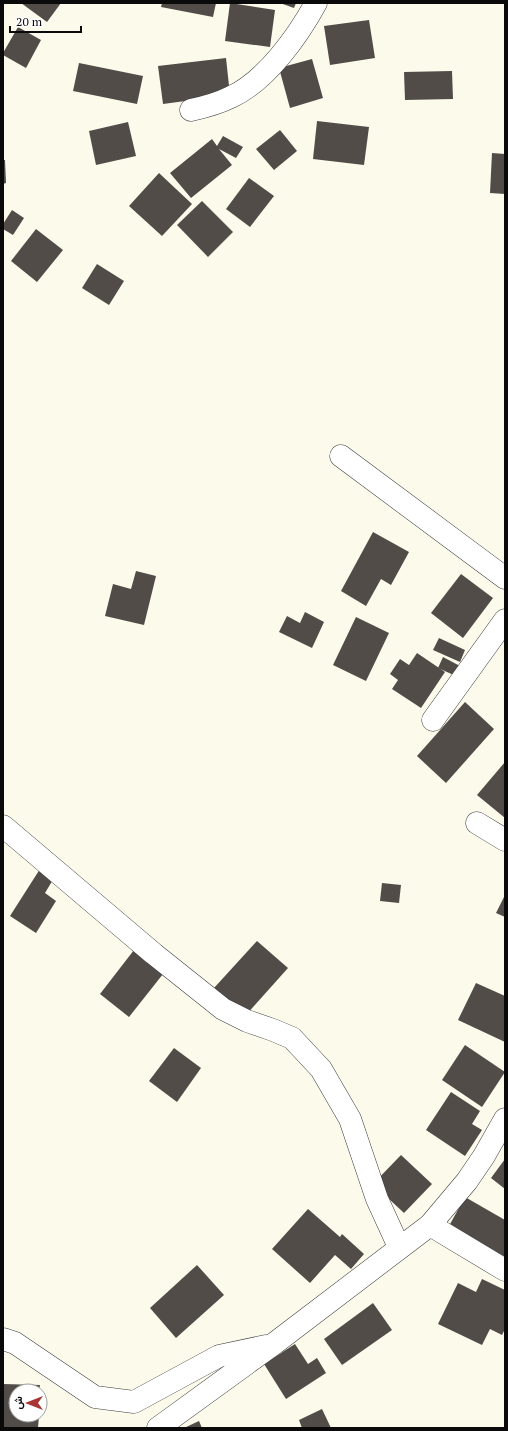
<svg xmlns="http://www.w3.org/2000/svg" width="508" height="1431" viewBox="0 0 508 1431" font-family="'PT Serif',Vazirmatn,serif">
	<rect width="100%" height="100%" fill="#fcfaea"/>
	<!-- building -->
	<g fill="#514c48">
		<path d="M21,3H61L47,22Z"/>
		<path d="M162,3H216L213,17L161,7Z"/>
		<path d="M230,3L275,10L270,47L225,41Z"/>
		<path d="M280,3H296L294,8Z"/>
		<path d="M369,20L375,58L330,65L324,26Z"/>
		<path d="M18,27L41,40L26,68L3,55V53Z"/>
		<path d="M226,58L230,95L163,104L158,66Z"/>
		<path d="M312,59L323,98L290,108L279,68Z"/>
		<path d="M79,63L143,76L137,104L73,91Z"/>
		<path d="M452,71L453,99L405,100L404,72Z"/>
		<path d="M317,121L369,127L364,165L313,159Z"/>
		<path d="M128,122L136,156L96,165L89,131Z"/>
		<path d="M280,130L297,151L274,170L256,149Z"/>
		<path d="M223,136L243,147L236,158L219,149L232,165L191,198L170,173L212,139L217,146Z"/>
		<path d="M492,153L505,154V194L490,193Z"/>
		<path d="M3,160H5L6,183L3,184Z"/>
		<path d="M159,173L192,204L162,236L129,206Z"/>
		<path d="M249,178L274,196L250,227L226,209Z"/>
		<path d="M202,201L233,232L208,257L177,225Z"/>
		<path d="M12,210L24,218L13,235L3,229V224Z"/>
		<path d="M36,229L63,250L37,282L11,261Z"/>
		<path d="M97,264L124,281L109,305L82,288Z"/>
		<path d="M373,532L409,552L391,585L381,579L366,606L341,591Z"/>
		<path d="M136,571L156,576L144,625L105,616L113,584L131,589Z"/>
		<path d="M461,574L493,598L463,638L431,613Z"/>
		<path d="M305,612L324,622L312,648L279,632L287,616L300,623Z"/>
		<path d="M356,617L389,633L366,681L333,665Z"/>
		<path d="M439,638L465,650L460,662L433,650Z"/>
		<path d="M417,653L445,672L421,708L392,689L398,680L390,674L400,659L409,665Z"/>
		<path d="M443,657L460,666L456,676L438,668Z"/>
		<path d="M465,702L494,729L446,783L417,756Z"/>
		<path d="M505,762V818L477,795Z"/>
		<path d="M40,869L54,878L45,893L56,901L36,933L10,916Z"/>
		<path d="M382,883L401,885L399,903L380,901Z"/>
		<path d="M505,895V917L496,913Z"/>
		<path d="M257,941L288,968L245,1016L214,988Z"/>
		<path d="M134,950L163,974L129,1017L100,994Z"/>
		<path d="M476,983L505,996V1042L458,1020Z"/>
		<path d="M465,1045L505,1072L482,1107L442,1080Z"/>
		<path d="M174,1048L201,1068L177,1102L149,1081Z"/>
		<path d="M451,1092L480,1111L472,1124L482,1130L465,1156L426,1130Z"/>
		<path d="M401,1155L432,1184L404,1213L373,1184Z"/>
		<path d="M505,1159V1189L491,1178Z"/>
		<path d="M465,1197L505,1220V1259L449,1226Z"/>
		<path d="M308,1209L340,1237L342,1234L364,1254L351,1269L335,1255L310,1283L272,1249Z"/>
		<path d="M197,1265L224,1295L176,1338L150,1308Z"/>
		<path d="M482,1279L505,1290V1329L502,1335L490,1329L482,1345L438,1324L458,1283L476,1292Z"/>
		<path d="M373,1303L392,1330L342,1365L324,1339Z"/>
		<path d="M295,1344L308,1364L317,1358L326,1373L286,1399L264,1364Z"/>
		<path d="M3,1384L40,1385L39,1391H16V1415H39L38,1428H3Z"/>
		<path d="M322,1409L331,1428H302L299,1420Z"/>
		<path d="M199,1421L202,1428H184Z"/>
	</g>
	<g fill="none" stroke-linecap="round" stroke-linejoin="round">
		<defs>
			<g id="minor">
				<path d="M191,110C205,107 219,103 231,97C266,81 298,36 316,3"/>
				<path d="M341,456L505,578"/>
				<path d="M433,720L505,620"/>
				<path d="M477,823L505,840"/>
				<path d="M3,826L154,954L223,1009L247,1021L273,1030L292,1038L321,1069L350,1119L377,1199L399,1247"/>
				<path d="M430,1225L505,1270"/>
				<path d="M3,1339L15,1343L95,1397L134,1402L219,1356L266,1346"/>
				<path d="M158,1428L275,1343L430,1225L467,1181L484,1156L505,1119"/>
			</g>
		</defs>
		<!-- minor casing -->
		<use href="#minor" stroke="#3d3d3d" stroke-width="23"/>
		<!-- minor -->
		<use href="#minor" stroke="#fff" stroke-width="22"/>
	</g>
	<!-- border -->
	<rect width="508" height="1431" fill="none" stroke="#0a0a0a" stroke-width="8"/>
	<!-- north arrow -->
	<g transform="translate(28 1403) rotate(270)"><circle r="19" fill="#ffffff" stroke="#9d9d9d"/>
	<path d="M0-3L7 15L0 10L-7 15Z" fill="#a93434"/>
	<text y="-6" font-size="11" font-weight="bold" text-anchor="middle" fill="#0a0a0a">ش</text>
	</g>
	<!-- scale -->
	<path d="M10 26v6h71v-6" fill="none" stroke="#0a0a0a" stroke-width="2"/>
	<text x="16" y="26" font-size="12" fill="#0a0a0a" stroke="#ffffff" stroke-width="3" paint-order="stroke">20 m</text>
</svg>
